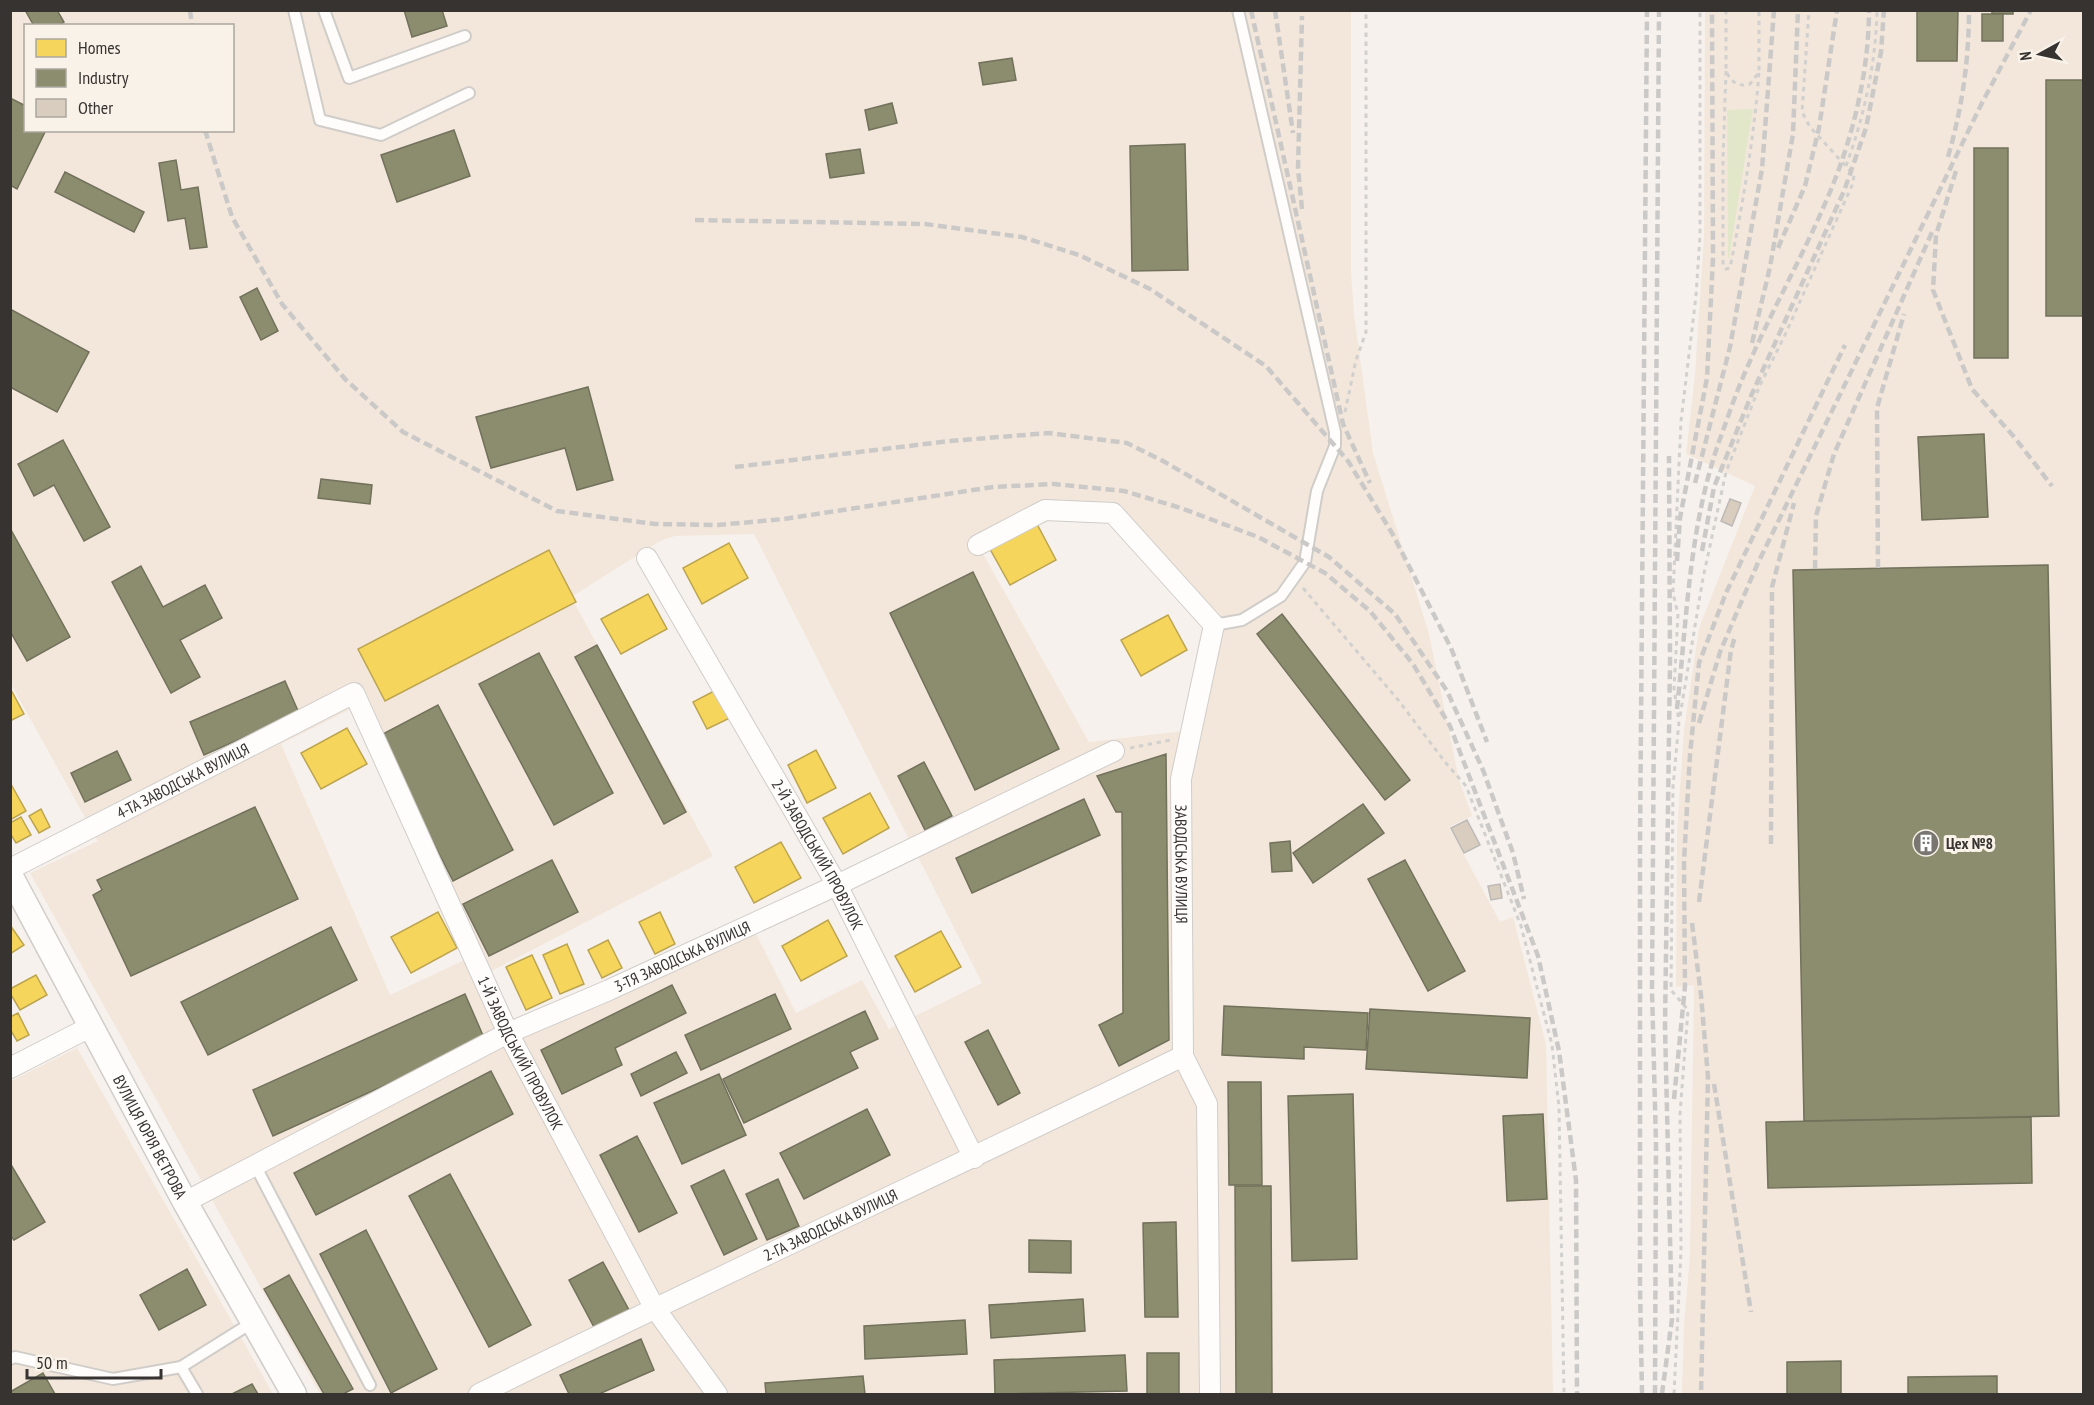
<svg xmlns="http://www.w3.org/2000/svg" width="2094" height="1405" viewBox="0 0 2094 1405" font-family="'PT Sans Narrow',sans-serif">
	<rect width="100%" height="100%" fill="#f6f1ec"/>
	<!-- industrial -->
	<g fill="#f3e7dc" fill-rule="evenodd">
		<path d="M10,11H1351V273L1354,314L1373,453L1429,634L1459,780L1472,816L1449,827L1500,922L1513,917L1546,1044L1553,1394H320L30,873L98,841L11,684ZM26,26H232V130H26ZM1045,510L1113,513L1214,625L1192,730L1089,742L978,545ZM754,534L982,983L889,1029L862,980L796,1013L751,924L508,1033L482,976L713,856L571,597L660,541L675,536ZM359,705L473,956L390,995L281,744Z"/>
		<path d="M1705,11H2083V1394H1682L1684,1326L1690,1254L1694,985L1676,987L1677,832L1684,730L1699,628L1755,486L1686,454L1695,375L1704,236Z"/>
		<path d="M77,1048L273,1394H11V1081Z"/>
	</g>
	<!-- green -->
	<path fill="#e2e7ca" d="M1753,109L1729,258H1728L1727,110Z"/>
	<!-- homes -->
	<g fill="#f6d55c" stroke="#bca44f" stroke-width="1.5">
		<path d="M1037,524L1056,560L1010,585L990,549Z"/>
		<path d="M729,543L748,578L702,604L683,568Z"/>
		<path d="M549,550L576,602L385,701L358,649Z"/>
		<path d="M648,594L667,629L621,654L601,619Z"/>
		<path d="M1168,615L1187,650L1141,676L1121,640Z"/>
		<path d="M10,688L24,714L10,721Z"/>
		<path d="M716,690L730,718L707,729L693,702Z"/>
		<path d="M347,728L367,764L321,789L301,753Z"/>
		<path d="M816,750L836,788L807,803L788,765Z"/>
		<path d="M12,786L26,811L10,820V787Z"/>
		<path d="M870,793L889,828L843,854L823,818Z"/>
		<path d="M41,809L50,827L39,833L29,816Z"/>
		<path d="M21,817L31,835L16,843L10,833V823Z"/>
		<path d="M781,842L801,878L754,903L735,867Z"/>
		<path d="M438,912L457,948L411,973L391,937Z"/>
		<path d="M660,912L675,944L655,954L639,922Z"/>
		<path d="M828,920L847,956L801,981L782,946Z"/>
		<path d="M10,925L24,945L10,954Z"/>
		<path d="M941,931L961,967L915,992L895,956Z"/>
		<path d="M608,940L622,968L602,978L588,950Z"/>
		<path d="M567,944L584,984L560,994L543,955Z"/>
		<path d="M532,955L552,998L526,1010L506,967Z"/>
		<path d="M36,975L47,995L20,1010L10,993V989Z"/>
		<path d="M18,1013L29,1035L17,1041L10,1029V1017Z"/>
	</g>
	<!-- industry -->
	<g fill="#8c8c6e" stroke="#72715b" stroke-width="1.5">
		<path d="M25,10H57L64,22L58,26H34Z"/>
		<path d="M404,10H442L447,26L412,37Z"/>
		<path d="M1917,10H1958L1957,61H1917Z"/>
		<rect x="1992" y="10" width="21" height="4"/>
		<rect x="1982" y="14" width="21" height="27"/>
		<path d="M1012,58L1016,80L983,85L979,63Z"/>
		<rect x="2046" y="80" width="38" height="236"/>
		<path d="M10,98L26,106V130H46L17,189L10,185Z"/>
		<path d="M892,103L897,123L869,130L865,110Z"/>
		<path d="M454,130L470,176L397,202L381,155Z"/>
		<path d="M1185,144L1188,270L1132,271L1130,146Z"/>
		<rect x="1974" y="148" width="34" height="210"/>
		<path d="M860,149L864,173L830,178L826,154Z"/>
		<path d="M176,160L181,190L198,187L207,247L190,249L185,218L168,221L159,163Z"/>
		<path d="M65,172L144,212L134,232L55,192Z"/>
		<path d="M257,288L278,331L261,340L240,297Z"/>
		<path d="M10,309L89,352L57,412L10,387Z"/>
		<path d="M588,387L613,480L577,490L565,448L491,468L476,417Z"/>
		<path d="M1984,434L1988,517L1922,520L1918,437Z"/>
		<path d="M63,440L110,527L84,541L54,485L34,496L18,464Z"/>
		<path d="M321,479L372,485L370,504L318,498Z"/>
		<path d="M10,528L70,637L27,661L10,631Z"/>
		<path d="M2048,565L2059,1116L1804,1121L1793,570Z"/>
		<path d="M141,566L163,607L205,585L222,618L180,640L200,677L171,693L112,582Z"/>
		<path d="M973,572L1059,749L975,790L890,613Z"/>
		<path d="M1282,614L1410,780L1385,800L1257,634Z"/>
		<path d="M597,645L686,812L664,824L575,657Z"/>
		<path d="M539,653L613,793L554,825L479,684Z"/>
		<path d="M285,681L299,713L204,755L190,722Z"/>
		<path d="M438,705L513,850L453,881L379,736Z"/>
		<path d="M117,751L131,780L85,802L71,773Z"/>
		<path d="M1166,754L1169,1040L1119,1066L1099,1025L1123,1013L1122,812H1116L1097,776Z"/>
		<path d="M924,762L952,816L925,830L898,776Z"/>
		<path d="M1084,799L1100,835L972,893L956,858Z"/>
		<path d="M1363,804L1384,833L1313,883L1293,853Z"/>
		<path d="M255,807L298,899L131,976L93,895L102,890L97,880Z"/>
		<path d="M1290,841L1292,871L1272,872L1270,843Z"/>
		<path d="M552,860L578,912L489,956L463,904Z"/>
		<path d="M1405,860L1465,971L1428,991L1368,879Z"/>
		<path d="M331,927L357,980L208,1055L181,1002Z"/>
		<path d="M672,985L686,1013L615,1048L622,1065L562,1094L541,1050Z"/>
		<path d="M465,994L485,1040L273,1136L253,1090Z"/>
		<path d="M775,994L791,1029L701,1070L685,1035Z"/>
		<path d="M1224,1006L1368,1013L1366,1050L1304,1047V1059L1222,1055Z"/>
		<path d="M1370,1009L1530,1018L1527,1078L1366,1069Z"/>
		<path d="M865,1011L878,1039L850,1052L858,1068L744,1123L723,1079Z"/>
		<path d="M988,1030L1020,1093L998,1105L965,1042Z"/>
		<path d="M676,1052L687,1073L641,1096L631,1074Z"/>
		<path d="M491,1071L513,1114L316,1215L294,1173Z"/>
		<path d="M719,1074L746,1135L682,1164L654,1103Z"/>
		<path d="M1228,1082H1261L1262,1185H1229Z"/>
		<path d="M1353,1094L1357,1259L1292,1261L1288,1096Z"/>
		<path d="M867,1109L890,1155L804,1199L780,1153Z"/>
		<path d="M1543,1114L1547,1199L1507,1201L1503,1116Z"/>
		<path d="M2031,1117L2032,1183L1768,1188L1766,1122Z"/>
		<path d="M637,1136L677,1213L639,1232L600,1155Z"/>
		<path d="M10,1163L45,1222L14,1240L10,1235Z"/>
		<path d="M724,1170L757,1239L724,1255L691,1186Z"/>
		<path d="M450,1174L531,1325L489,1347L409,1196Z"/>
		<path d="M778,1179L799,1226L767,1240L746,1194Z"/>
		<path d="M1235,1186H1271L1272,1394H1236Z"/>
		<path d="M1176,1222L1178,1317H1145L1143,1223Z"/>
		<path d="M366,1230L437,1369L391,1393L320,1254Z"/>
		<path d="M1029,1240L1071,1241V1273L1029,1272Z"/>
		<path d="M603,1262L629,1310L595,1329L569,1280Z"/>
		<path d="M187,1269L206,1305L159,1330L140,1295Z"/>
		<path d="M289,1275L353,1389L343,1394H324L264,1289Z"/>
		<path d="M1083,1299L1085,1331L991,1338L989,1305Z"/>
		<path d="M965,1320L967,1354L865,1359L864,1326Z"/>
		<path d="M641,1339L654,1370L599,1394H569L560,1375Z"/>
		<rect x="1147" y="1353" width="32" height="41"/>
		<path d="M1125,1355L1127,1391L995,1394L994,1360Z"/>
		<path d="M1841,1361V1394H1787V1362Z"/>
		<path d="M43,1373L55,1394H10V1392Z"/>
		<path d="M863,1376L865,1394H766L765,1383Z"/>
		<path d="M1997,1376V1394H1908V1377Z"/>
		<path d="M252,1384L258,1394H232Z"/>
	</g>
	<!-- building -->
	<g fill="#d9cdbf" stroke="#bcb9b6" stroke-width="1.5">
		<path d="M1730,499L1741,503L1732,526L1721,521Z"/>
		<path d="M1467,820L1480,845L1464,853L1451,828Z"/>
		<path d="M1500,884L1502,898L1491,900L1488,886Z"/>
	</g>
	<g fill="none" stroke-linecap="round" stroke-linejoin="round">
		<defs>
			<g id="service">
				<path d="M294,10L320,120L381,135L469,93"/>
				<path d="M324,10L349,78L465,36"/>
				<path d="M1214,625L1242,620L1281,596L1305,562L1317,491L1335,446V432L1238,10"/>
				<path d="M255,1165L370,1385"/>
				<path d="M10,1359L15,1357L113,1379L181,1367L253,1322"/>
				<path d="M181,1367L197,1394"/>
			</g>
			<g id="minor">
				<path id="s1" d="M978,545L1045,510L1113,513L1214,625L1181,779L1183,1056L1207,1104L1210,1394"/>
				<path id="s2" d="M647,558L837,885L974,1158"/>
				<path id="s3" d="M10,869L354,693L508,1033L654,1307L717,1394"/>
				<path d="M10,1068L92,1026"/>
				<path id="s4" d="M185,1202L508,1033L609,990L837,885L1114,751"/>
				<path id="s5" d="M479,1394C712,1279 949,1170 1183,1056"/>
			</g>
			<g id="tertiary">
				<path id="s6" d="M10,875L185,1202L294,1394"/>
			</g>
		</defs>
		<!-- service casing -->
		<use href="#service" stroke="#d0cdc9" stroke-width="14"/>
		<!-- minor casing -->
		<use href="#minor" stroke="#d0cdc9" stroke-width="22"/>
		<!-- tertiary casing -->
		<use href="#tertiary" stroke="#d0cdc9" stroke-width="27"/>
		<!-- path -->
		<g stroke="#d1d0ce" stroke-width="3" stroke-dasharray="4.5 4.5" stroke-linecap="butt">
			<path d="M1726,10V71C1732,83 1738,87 1750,84L1759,72V10"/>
			<path d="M1726,71L1723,160V265L1726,269L1730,268C1743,203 1754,138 1759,72"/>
			<path d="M1846,166C1864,117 1876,63 1877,10"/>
			<path d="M1345,412L1356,360L1366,332V10"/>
			<path d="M1303,588L1399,701L1445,762L1466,786L1521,926L1552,1045L1559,1107L1564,1394"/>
			<path d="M1680,716L1703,578L1726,472L1760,385L1785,335L1853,183L1854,175L1810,127L1802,112L1809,10"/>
			<path d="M1130,748L1171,740"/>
			<path d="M1674,1394L1681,1251L1680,1114L1688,1010L1671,990L1673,787L1679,721L1674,689L1678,614L1673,593L1681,421L1696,296L1700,236V10"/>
		</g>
		<!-- service -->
		<use href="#service" stroke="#fefdfc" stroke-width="10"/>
		<!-- minor -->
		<use href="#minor" stroke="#fefdfc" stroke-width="20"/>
		<!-- tertiary -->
		<use href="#tertiary" stroke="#fefdfc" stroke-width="24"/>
		<!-- rail -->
		<g stroke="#cbc9c7" stroke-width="4.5" stroke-dasharray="9 4.5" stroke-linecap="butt">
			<path d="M190,10L192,26"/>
			<path d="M1251,10L1343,424L1370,483"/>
			<path d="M1275,10L1293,133"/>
			<path d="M205,130L232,217L282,304L345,379L403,432L557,511L655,524L718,525L784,519L993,487L1054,484L1124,491L1181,508L1258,537L1325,573L1370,611L1413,664L1450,726L1538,956L1559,1051L1576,1180L1577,1394"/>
			<path d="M1948,157C1962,108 1969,61 1969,10"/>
			<path d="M1956,171L1936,235L1933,290L1972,389L2015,438L2052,486"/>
			<path d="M1302,209L1298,168L1302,16"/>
			<path d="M695,220L925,224L1022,237L1079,255L1150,289L1266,366L1348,461L1392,533L1451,648L1487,742"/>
			<path d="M1778,248L1805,186L1819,128L1837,10"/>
			<path d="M1752,343L1770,267L1793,134L1798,10"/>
			<path d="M735,467L950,441L1049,433L1127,443L1163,461L1329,557L1395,614L1447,691L1483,770L1513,853L1524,899"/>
			<path d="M1695,483L1730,347L1762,169L1774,10"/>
			<path d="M1702,551L1714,487L1751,396L1844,191L1866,128L1881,52L1884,10"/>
			<path d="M1677,561L1680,518L1707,378L1713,258L1712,10"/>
			<path d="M1878,568L1877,408L1904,314"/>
			<path d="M1815,569L1816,516L1834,454L1933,230"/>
			<path d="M1677,709C1687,617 1689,524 1721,436C1729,414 1737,390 1747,368C1773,307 1807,249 1832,187C1854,133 1869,69 1869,10"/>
			<path d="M1699,723L1720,652L1757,565L1982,103L2031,10"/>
			<path d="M1771,844L1772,587L1794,503"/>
			<path d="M1699,902L1731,650L1735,637"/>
			<path d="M1692,923L1701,995L1708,1077L1701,1394"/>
			<path d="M1714,1084L1751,1312"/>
			<path d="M1674,1099L1685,986L1684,861L1690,755L1699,663L1726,593L1845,345"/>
			<path d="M1642,1394L1640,1286V842L1647,10"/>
			<path d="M1655,1394L1656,1144L1652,990L1659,10"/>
			<path d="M1662,1394L1672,1319L1665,1027L1670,662L1669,456"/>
		</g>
	</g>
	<!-- icons -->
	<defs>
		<symbol id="building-disc" viewBox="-11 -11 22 22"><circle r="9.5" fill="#797672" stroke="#f9f2e9"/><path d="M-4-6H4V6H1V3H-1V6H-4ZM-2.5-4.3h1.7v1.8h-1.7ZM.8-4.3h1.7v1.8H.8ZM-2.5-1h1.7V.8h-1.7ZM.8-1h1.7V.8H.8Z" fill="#fff"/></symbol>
	</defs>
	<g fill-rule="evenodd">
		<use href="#building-disc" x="1911" y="828" width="30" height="30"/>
	</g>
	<g text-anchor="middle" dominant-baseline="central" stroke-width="6" stroke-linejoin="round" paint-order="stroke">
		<!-- street labels -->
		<g font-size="16" fill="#363330" stroke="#f9f2e9">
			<text stroke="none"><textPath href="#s3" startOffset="194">4-ТА ЗАВОДСЬКА ВУЛИЦЯ</textPath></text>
			<text stroke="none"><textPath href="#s2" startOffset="342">2-Й ЗАВОДСЬКИЙ ПРОВУЛОК</textPath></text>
			<text stroke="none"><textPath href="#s1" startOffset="537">ЗАВОДСЬКА ВУЛИЦЯ</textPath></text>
			<text stroke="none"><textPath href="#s4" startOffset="555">3-ТЯ ЗАВОДСЬКА ВУЛИЦЯ</textPath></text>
			<text stroke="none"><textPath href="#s3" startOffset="783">1-Й ЗАВОДСЬКИЙ ПРОВУЛОК</textPath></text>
			<text stroke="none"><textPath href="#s6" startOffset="297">ВУЛИЦЯ ЮРІЯ ВЄТРОВА</textPath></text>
			<text stroke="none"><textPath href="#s5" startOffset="390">2-ГА ЗАВОДСЬКА ВУЛИЦЯ</textPath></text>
		</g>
		<!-- poi labels -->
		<g font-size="16" font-weight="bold" fill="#363330" stroke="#f9f2e9" text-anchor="start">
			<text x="1946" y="843">Цех №8</text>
		</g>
	</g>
	<!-- border -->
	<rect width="2094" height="1405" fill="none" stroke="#363330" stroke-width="24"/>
	<!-- legend -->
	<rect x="24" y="24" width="210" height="108" fill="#f9f2e9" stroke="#aba69f" stroke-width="1.5"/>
	<rect x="36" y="39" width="30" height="18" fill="#f6d55c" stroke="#aba69f" stroke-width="1.5"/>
	<text x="78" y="54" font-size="18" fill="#363330">Homes</text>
	<rect x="36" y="69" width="30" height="18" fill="#8c8c6e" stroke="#aba69f" stroke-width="1.5"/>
	<text x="78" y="84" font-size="18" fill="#363330">Industry</text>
	<rect x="36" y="99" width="30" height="18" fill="#d9cdbf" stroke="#aba69f" stroke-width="1.5"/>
	<text x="78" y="114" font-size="18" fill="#363330">Other</text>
	<!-- north arrow -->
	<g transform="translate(2040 54) rotate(262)" stroke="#f9f2e9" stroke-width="4.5" paint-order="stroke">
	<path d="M0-4.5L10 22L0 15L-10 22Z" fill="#363330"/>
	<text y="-9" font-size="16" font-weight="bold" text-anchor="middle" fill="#363330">N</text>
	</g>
	<!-- scale -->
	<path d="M27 1369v9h134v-9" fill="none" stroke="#363330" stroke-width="3"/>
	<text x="36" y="1369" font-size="18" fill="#363330" stroke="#f9f2e9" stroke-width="4.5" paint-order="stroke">50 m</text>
</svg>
